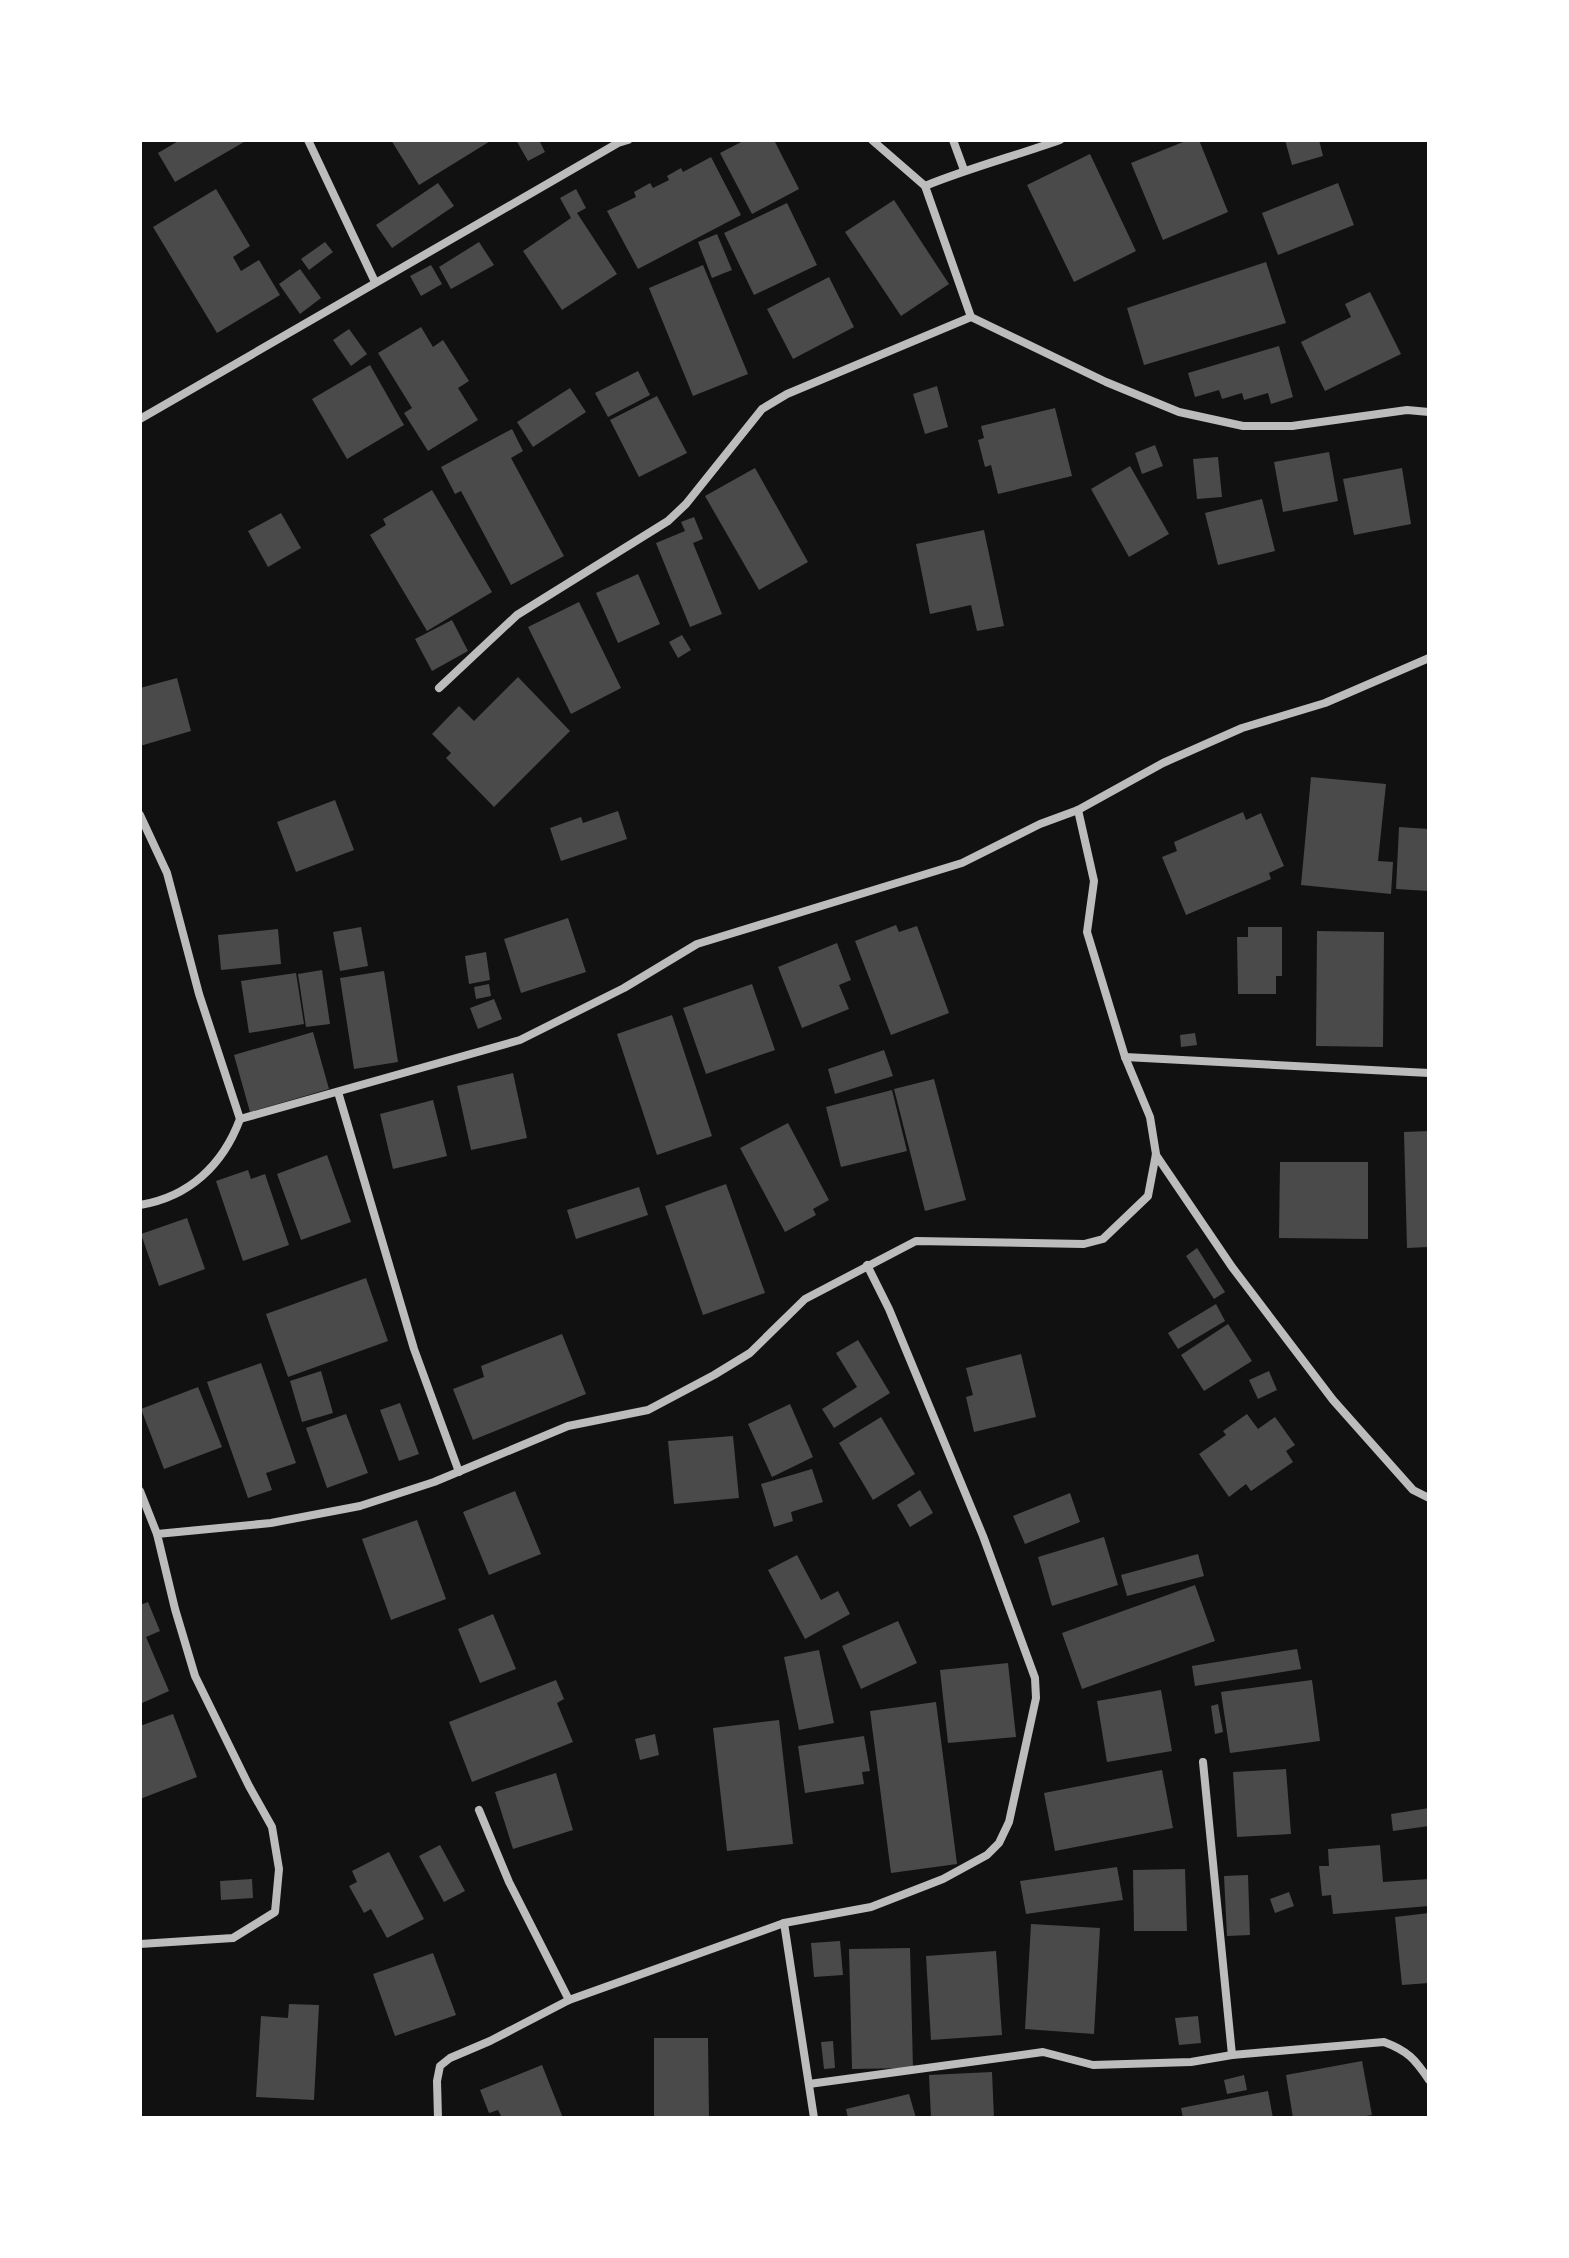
<svg xmlns="http://www.w3.org/2000/svg" width="1569" height="2258" viewBox="0 0 1569 2258" font-family="'DejaVu Sans',sans-serif">
	<rect width="100%" height="100%" fill="#111"/>
	<!-- building -->
	<g fill="#4a4a4a">
		<path d="M180,140H243L244,142L175,182L158,153Z"/>
		<path d="M391,140H492L419,185Z"/>
		<path d="M516,140H539L545,152L528,161Z"/>
		<path d="M745,140H774L799,189L752,214L720,153Z"/>
		<path d="M1188,140H1199L1228,212L1163,240L1131,163Z"/>
		<path d="M1285,140H1319L1323,156L1292,165Z"/>
		<path d="M1090,154L1136,251L1074,282L1027,185Z"/>
		<path d="M711,157L741,215L638,269L607,211L636,197L634,192L650,183L653,188L669,180L667,176L681,168L683,172Z"/>
		<path d="M438,183L454,206L392,248L376,225Z"/>
		<path d="M1338,183L1354,225L1278,255L1262,213Z"/>
		<path d="M216,189L250,246L233,257L241,271L259,260L280,295L217,333L153,227Z"/>
		<path d="M576,189L586,208L577,213L617,274L562,310L523,251L571,218L560,198Z"/>
		<path d="M894,200L949,284L901,316L845,232Z"/>
		<path d="M787,203L817,265L754,295L724,233Z"/>
		<path d="M717,234L732,270L712,278L698,242Z"/>
		<path d="M325,242L333,252L309,270L301,259Z"/>
		<path d="M479,242L494,265L451,289L439,267Z"/>
		<path d="M1266,262L1286,323L1144,365L1127,308Z"/>
		<path d="M431,265L442,284L421,296L410,276Z"/>
		<path d="M703,265L748,374L693,396L649,288Z"/>
		<path d="M300,269L321,298L300,314L279,284Z"/>
		<path d="M829,277L854,327L793,359L767,309Z"/>
		<path d="M1370,292L1401,354L1325,391L1301,342L1351,317L1345,304Z"/>
		<path d="M421,327L433,347L443,340L469,381L458,388L478,420L428,451L404,413L412,408L378,353Z"/>
		<path d="M349,329L367,354L351,366L333,340Z"/>
		<path d="M1279,346L1293,397L1271,404L1268,393L1244,400L1242,393L1222,399L1219,390L1195,397L1188,373Z"/>
		<path d="M370,365L404,425L347,459L312,399Z"/>
		<path d="M638,371L650,395L608,417L595,393Z"/>
		<path d="M937,386L948,427L925,434L913,394Z"/>
		<path d="M570,388L586,412L533,447L517,422Z"/>
		<path d="M657,396L687,453L639,477L610,420Z"/>
		<path d="M1055,408L1072,476L998,494L991,465L985,467L978,440L984,438L981,426Z"/>
		<path d="M512,429L523,451L511,458L564,556L511,585L461,491L455,494L441,467Z"/>
		<path d="M1155,445L1163,466L1142,474L1135,453Z"/>
		<path d="M1329,452L1338,501L1283,512L1274,462Z"/>
		<path d="M1218,457L1222,497L1197,499L1193,459Z"/>
		<path d="M1130,466L1169,534L1129,557L1091,489Z"/>
		<path d="M755,468L808,562L759,590L705,496Z"/>
		<path d="M1402,468L1411,524L1354,535L1343,479Z"/>
		<path d="M432,490L492,592L427,631L370,535L386,525L383,519Z"/>
		<path d="M1262,499L1275,551L1218,565L1205,513Z"/>
		<path d="M281,513L301,548L268,567L248,531Z"/>
		<path d="M694,517L703,539L693,543L722,614L690,627L656,543L685,531L681,522Z"/>
		<path d="M984,530L1004,626L977,631L971,605L930,614L916,544Z"/>
		<path d="M638,574L660,624L618,643L596,593Z"/>
		<path d="M579,602L621,688L571,714L528,627Z"/>
		<path d="M452,620L468,651L432,671L415,639Z"/>
		<path d="M682,635L691,650L678,658L669,642Z"/>
		<path d="M518,677L570,731L494,807L446,758L451,753L432,734L459,706L474,721Z"/>
		<path d="M177,678L191,731L140,746V688Z"/>
		<path d="M1311,777L1386,784L1378,861L1393,862L1391,894L1301,885Z"/>
		<path d="M335,800L354,850L296,872L277,822Z"/>
		<path d="M618,811L627,839L561,861L550,828L581,817L583,823Z"/>
		<path d="M1243,812L1246,820L1261,813L1284,866L1269,873L1271,879L1186,915L1162,857L1177,851L1174,842Z"/>
		<path d="M1399,827L1429,829V891L1396,889Z"/>
		<path d="M568,918L586,972L521,993L504,939Z"/>
		<path d="M896,925L899,932L917,926L949,1013L891,1035L855,941Z"/>
		<path d="M361,927L368,966L340,971L333,932Z"/>
		<path d="M1248,927H1282V976H1276V994H1238L1237,937H1248Z"/>
		<path d="M278,929L281,964L221,970L218,935Z"/>
		<path d="M1317,931L1384,932L1383,1047L1316,1046Z"/>
		<path d="M837,943L851,980L839,985L849,1009L802,1028L778,967Z"/>
		<path d="M486,952L490,980L469,984L465,956Z"/>
		<path d="M322,970L330,1024L306,1027L298,974Z"/>
		<path d="M384,971L398,1062L354,1069L340,978Z"/>
		<path d="M296,973L304,1024L249,1033L241,981Z"/>
		<path d="M489,984L491,996L476,999L474,987Z"/>
		<path d="M752,984L775,1050L706,1074L683,1008Z"/>
		<path d="M494,999L502,1019L478,1029L470,1008Z"/>
		<path d="M672,1015L712,1136L657,1155L617,1034Z"/>
		<path d="M313,1032L329,1089L250,1112L234,1055Z"/>
		<path d="M1195,1033L1197,1045L1181,1047L1180,1035Z"/>
		<path d="M884,1050L893,1076L835,1094L828,1069Z"/>
		<path d="M513,1073L527,1138L471,1150L457,1086Z"/>
		<path d="M934,1079L966,1200L925,1211L894,1089Z"/>
		<path d="M892,1090L907,1151L841,1167L826,1107Z"/>
		<path d="M433,1100L447,1156L393,1169L380,1114Z"/>
		<path d="M788,1123L829,1200L813,1209L816,1215L785,1232L740,1148Z"/>
		<path d="M1429,1131V1247L1407,1248L1404,1132Z"/>
		<path d="M327,1155L351,1222L301,1240L277,1174Z"/>
		<path d="M1280,1162H1368V1239L1279,1238Z"/>
		<path d="M248,1170L251,1179L265,1174L289,1245L243,1261L216,1181Z"/>
		<path d="M726,1184L765,1293L703,1315L665,1206Z"/>
		<path d="M639,1187L648,1215L576,1239L567,1210Z"/>
		<path d="M187,1218L205,1269L159,1286L141,1234Z"/>
		<path d="M1197,1248L1225,1292L1214,1299L1186,1256Z"/>
		<path d="M366,1278L388,1341L288,1377L266,1314Z"/>
		<path d="M1216,1304L1225,1321L1178,1349L1168,1333Z"/>
		<path d="M1228,1324L1252,1361L1204,1391L1181,1355Z"/>
		<path d="M562,1334L586,1394L473,1440L453,1389L484,1377L481,1366Z"/>
		<path d="M858,1340L890,1393L834,1428L822,1409L857,1387L836,1353Z"/>
		<path d="M1021,1354L1036,1417L974,1432L966,1397L973,1395L966,1368Z"/>
		<path d="M261,1363L296,1463L266,1473L272,1490L248,1498L207,1382Z"/>
		<path d="M321,1371L333,1413L302,1422L290,1381Z"/>
		<path d="M1269,1371L1277,1390L1258,1399L1249,1380Z"/>
		<path d="M198,1387L222,1447L164,1469L141,1409Z"/>
		<path d="M400,1403L419,1454L399,1461L380,1410Z"/>
		<path d="M790,1404L813,1457L772,1477L748,1424Z"/>
		<path d="M346,1414L368,1473L327,1488L306,1428Z"/>
		<path d="M1247,1414L1258,1429L1275,1417L1295,1445L1286,1451L1293,1462L1251,1491L1246,1484L1229,1497L1199,1454L1226,1435L1223,1431Z"/>
		<path d="M881,1417L915,1474L873,1500L839,1443Z"/>
		<path d="M733,1436L739,1498L674,1504L668,1441Z"/>
		<path d="M812,1469L823,1502L791,1512L793,1521L774,1527L761,1484Z"/>
		<path d="M920,1490L933,1513L910,1527L897,1505Z"/>
		<path d="M515,1491L541,1554L489,1575L463,1512Z"/>
		<path d="M1070,1493L1080,1522L1025,1544L1013,1516Z"/>
		<path d="M417,1520L446,1599L391,1620L362,1539Z"/>
		<path d="M1104,1537L1118,1585L1052,1606L1038,1557Z"/>
		<path d="M1198,1554L1204,1576L1127,1596L1121,1575Z"/>
		<path d="M797,1555L821,1600L838,1591L850,1614L805,1639L768,1570Z"/>
		<path d="M1195,1585L1215,1641L1082,1689L1062,1633Z"/>
		<path d="M148,1602L160,1631L146,1637L169,1691L140,1704V1605Z"/>
		<path d="M493,1614L516,1669L480,1683L458,1629Z"/>
		<path d="M898,1621L917,1663L861,1689L842,1646Z"/>
		<path d="M1297,1649L1301,1669L1195,1686L1192,1666Z"/>
		<path d="M819,1650L834,1723L799,1730L784,1657Z"/>
		<path d="M1008,1663L1016,1737L948,1743L940,1670Z"/>
		<path d="M556,1680L564,1699L557,1703L573,1742L472,1782L449,1722Z"/>
		<path d="M1312,1680L1320,1741L1230,1753L1221,1692Z"/>
		<path d="M1161,1690L1172,1751L1107,1762L1097,1701Z"/>
		<path d="M936,1702L957,1864L891,1873L870,1711Z"/>
		<path d="M1218,1704L1223,1732L1215,1734L1211,1706Z"/>
		<path d="M173,1714L197,1777L140,1799V1726Z"/>
		<path d="M779,1720L793,1844L727,1851L713,1728Z"/>
		<path d="M655,1734L659,1755L640,1760L635,1739Z"/>
		<path d="M864,1736L870,1771L862,1772L864,1784L805,1793L798,1746Z"/>
		<path d="M1286,1769L1291,1834L1237,1837L1233,1772Z"/>
		<path d="M1162,1770L1173,1828L1055,1851L1044,1793Z"/>
		<path d="M556,1773L573,1830L513,1849L495,1792Z"/>
		<path d="M1429,1808V1826L1393,1831L1391,1814Z"/>
		<path d="M440,1845L465,1891L444,1902L419,1856Z"/>
		<path d="M1380,1845L1383,1882L1429,1879V1906L1333,1914L1331,1895L1322,1896L1319,1866H1329L1328,1849Z"/>
		<path d="M389,1852L424,1919L387,1938L371,1909L364,1913L349,1886L357,1882L352,1871Z"/>
		<path d="M1117,1867L1123,1900L1026,1914L1020,1881Z"/>
		<path d="M1185,1869L1187,1931H1134L1133,1870Z"/>
		<path d="M1248,1875L1250,1935L1227,1936L1224,1876Z"/>
		<path d="M252,1879L253,1898L221,1900L220,1881Z"/>
		<path d="M1289,1892L1294,1906L1275,1913L1270,1899Z"/>
		<path d="M1429,1913V1983L1402,1985L1395,1917Z"/>
		<path d="M1031,1924L1100,1928L1094,2034L1025,2029Z"/>
		<path d="M840,1941L843,1975L814,1977L811,1943Z"/>
		<path d="M910,1948L913,2068L852,2069L849,1949Z"/>
		<path d="M996,1951L1002,2035L931,2040L926,1956Z"/>
		<path d="M433,1953L456,2015L395,2036L373,1974Z"/>
		<path d="M289,2004L319,2005L314,2100L256,2097L261,2016L288,2018Z"/>
		<path d="M1198,2016L1201,2043L1179,2045L1175,2018Z"/>
		<path d="M654,2038H708L709,2118H654Z"/>
		<path d="M833,2041L835,2068L824,2069L821,2042Z"/>
		<path d="M1362,2061L1372,2115L1355,2118H1293L1286,2075Z"/>
		<path d="M542,2065L563,2118H502L498,2110L489,2113L480,2090Z"/>
		<path d="M992,2072L994,2118H931L929,2075Z"/>
		<path d="M1244,2075L1247,2090L1227,2094L1224,2080Z"/>
		<path d="M1268,2091L1273,2118H1183L1181,2108Z"/>
		<path d="M909,2094L916,2118H848L846,2109Z"/>
	</g>
	<g fill="none" stroke-linecap="round" stroke-linejoin="round">
		<!-- minor -->
		<g stroke="#bcbcbc" stroke-width="8">
			<path d="M308,140L375,282"/>
			<path d="M872,140L925,186L971,317L1106,382L1179,412L1243,426H1292L1407,410L1429,412"/>
			<path d="M953,140L964,170"/>
			<path d="M925,186C969,168 1015,156 1060,140"/>
			<path d="M140,419L618,143L628,140"/>
			<path d="M439,688L517,615L668,521L686,504L762,409L787,394L971,317"/>
			<path d="M140,815L167,873L199,994L240,1119C223,1165 189,1197 140,1205"/>
			<path d="M1125,1057L1429,1073"/>
			<path d="M338,1092L414,1349L459,1472"/>
			<path d="M240,1119L520,1040L624,988L697,944L962,863L1040,824L1078,810L1163,763L1242,728L1325,703L1429,658"/>
			<path d="M1156,1155L1232,1267L1333,1400L1413,1490L1429,1498"/>
			<path d="M140,1491L157,1534"/>
			<path d="M1203,1762L1232,2055"/>
			<path d="M479,1810L509,1882L569,2000"/>
			<path d="M784,1923L814,2118"/>
			<path d="M140,1944L233,1938L275,1912L279,1869L272,1827L249,1786L195,1676L175,1609L157,1534L271,1523L360,1506L434,1482L568,1426L648,1410L714,1375L750,1353L805,1299L916,1241L1084,1244L1103,1239L1148,1196L1156,1154L1150,1117L1125,1057L1087,932L1094,881L1078,810"/>
			<path d="M809,2084L1043,2052L1093,2065L1191,2062L1232,2055L1384,2042C1408,2051 1415,2059 1429,2080"/>
			<path d="M438,2118L437,2081L440,2066L450,2058L490,2041L569,2000L784,1923L871,1907L943,1879L987,1855L999,1843L1009,1822L1036,1698L1035,1678L983,1536L889,1309L867,1265"/>
		</g>
	</g>
	<!-- border -->
	<rect width="1569" height="2258" fill="none" stroke="#ffffff" stroke-width="284"/>
</svg>
